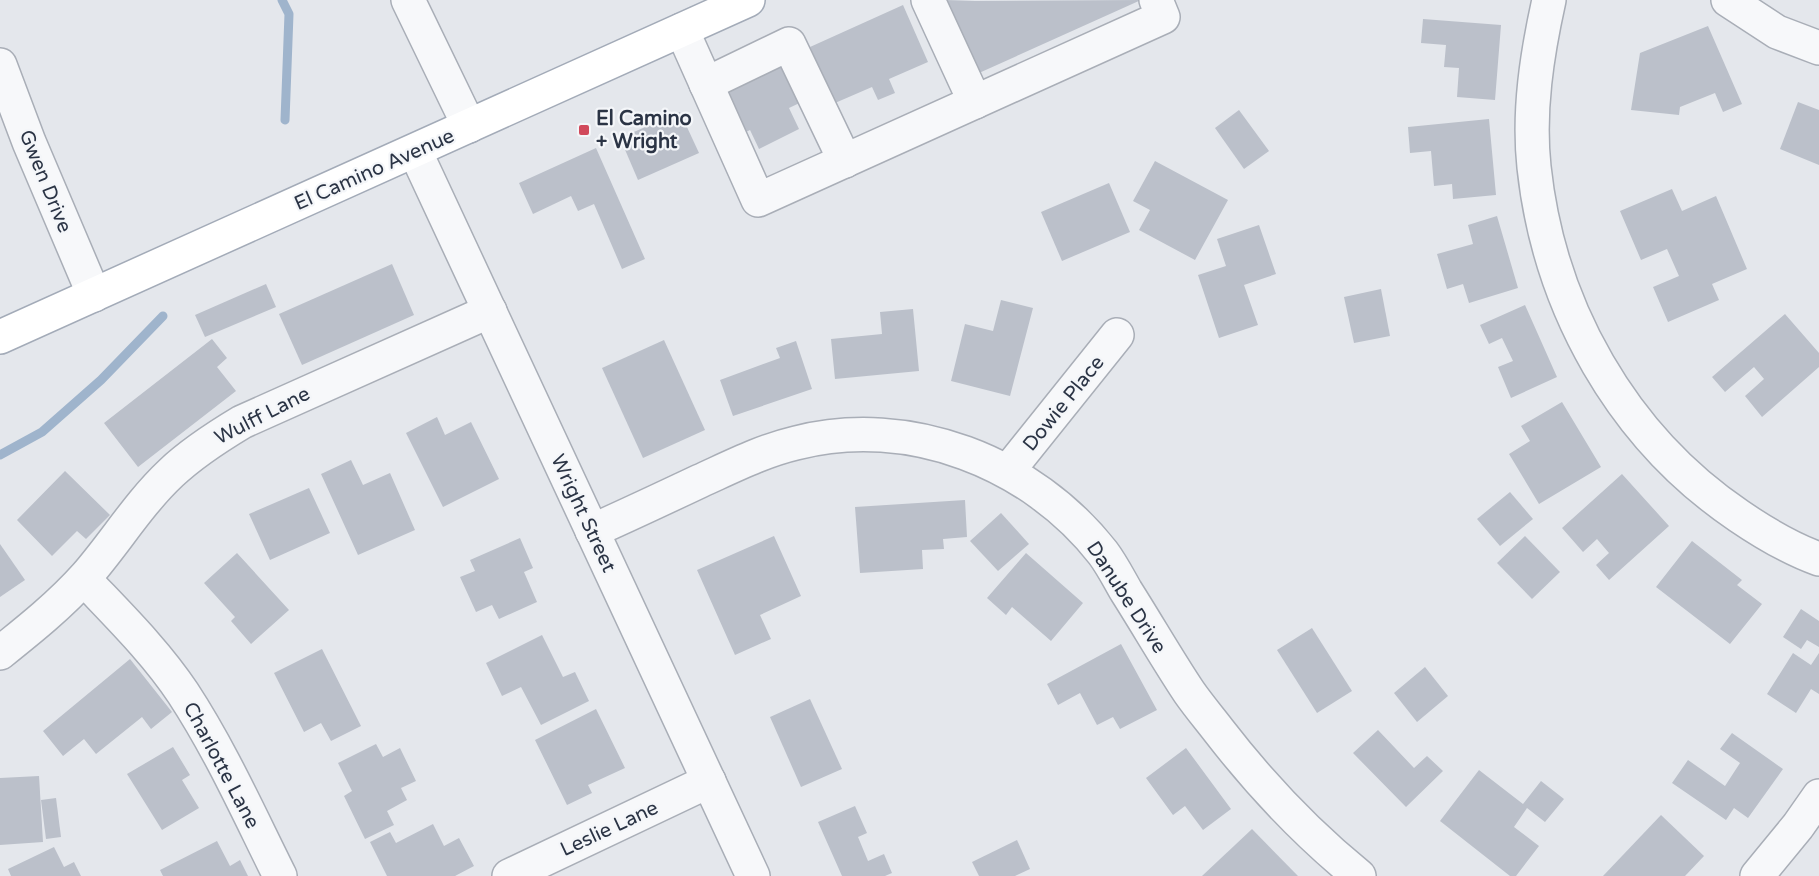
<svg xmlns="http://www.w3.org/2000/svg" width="1819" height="876" viewBox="0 0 1819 876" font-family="'Varela Round',sans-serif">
	<rect width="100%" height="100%" fill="#e4e7ec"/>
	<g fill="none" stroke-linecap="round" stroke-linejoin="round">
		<g stroke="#9fb4cc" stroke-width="9">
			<path d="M282 0 289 14 285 120"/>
			<path d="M0 455 42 432 101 380 163 316"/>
		</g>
	</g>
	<g fill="#bbc0ca">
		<path d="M946 0 975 1 1141 0 979 73Z"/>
		<path d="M903 5 928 62 889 79 895 93 878 100 872 87 835 103 810 47Z"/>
		<path d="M1423 19 1501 25 1495 100 1457 97 1459 68 1444 67 1446 45 1421 43Z"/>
		<path d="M1708 26 1742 104 1723 112 1715 93 1680 107 1679 115 1631 110 1640 53Z"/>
		<path d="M791 59 810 98 789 108 799 129 759 149 750 130 742 134 722 94Z"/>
		<path d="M1798 102 1819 110V165L1780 149Z"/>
		<path d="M1239 110 1269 151 1244 169 1215 128Z"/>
		<path d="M680 112 699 153 638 180 620 138Z"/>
		<path d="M1489 119 1496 195 1453 199 1452 184 1434 186 1431 151 1410 153 1408 127Z"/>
		<path d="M596 148 645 259 622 269 594 204 578 211 571 196 533 214 519 183Z"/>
		<path d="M1155 161 1228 200 1195 260 1139 230 1150 210 1133 201Z"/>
		<path d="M1109 183 1130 232 1062 261 1041 212Z"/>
		<path d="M1672 189 1682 211 1716 196 1747 269 1712 284 1719 300 1668 322 1653 287 1679 276 1667 249 1641 260 1620 211Z"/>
		<path d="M1497 216 1518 288 1469 303 1463 284 1447 289 1437 254 1473 244 1468 225Z"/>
		<path d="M1259 225 1276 274 1244 285 1258 325 1219 338 1198 275 1226 266 1217 239Z"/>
		<path d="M392 264 414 315 302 365 279 314Z"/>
		<path d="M266 284 276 307 205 337 195 315Z"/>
		<path d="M1381 289 1390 336 1354 343 1344 297Z"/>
		<path d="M1001 300 1033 308 1010 396 951 381 965 324 993 331Z"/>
		<path d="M1525 305 1557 377 1511 398 1498 367 1513 361 1502 338 1489 344 1480 325Z"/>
		<path d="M913 309 919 371 835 379 831 339 882 334 880 312Z"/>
		<path d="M1785 314 1819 353V367L1762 417 1745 396 1764 379 1754 367 1725 392 1712 377Z"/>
		<path d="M212 339 227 358 217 367 236 391 138 467 104 423Z"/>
		<path d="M664 340 705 430 643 458 602 368Z"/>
		<path d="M796 341 812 389 733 416 720 380 780 358 776 348Z"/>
		<path d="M1562 402 1601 467 1539 504 1509 454 1530 441 1521 426Z"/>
		<path d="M437 417 445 435 471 422 499 479 443 507 406 433Z"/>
		<path d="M351 460 363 485 390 473 415 530 358 555 321 474Z"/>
		<path d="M65 471 110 515 86 539 77 531 52 556 17 520Z"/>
		<path d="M1622 474 1669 526 1609 580 1596 565 1609 553 1597 539 1583 552 1562 528Z"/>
		<path d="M309 488 330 533 270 560 249 514Z"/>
		<path d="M1510 492 1533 519 1500 546 1477 519Z"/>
		<path d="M965 500 967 537 943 539 944 549 922 550 923 569 860 573 855 507Z"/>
		<path d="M1001 513 1029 544 998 571 970 541Z"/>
		<path d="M774 536 801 596 760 615 771 639 735 655 697 570Z"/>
		<path d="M1525 536 1560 572 1532 599 1497 563Z"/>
		<path d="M520 538 533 568 524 572 537 602 499 619 492 605 476 612 460 577 475 571 470 560Z"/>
		<path d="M1692 541 1742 580 1737 585 1762 604 1730 644 1656 587Z"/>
		<path d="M0 544 25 580 0 597Z"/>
		<path d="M237 553 289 610 251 644 231 621 235 617 204 583Z"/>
		<path d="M1026 553 1083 603 1051 641 1012 607 1006 615 987 598Z"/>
		<path d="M1801 609 1819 621V647L1807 640 1801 649 1783 637Z"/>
		<path d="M1312 628 1352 691 1317 713 1277 650Z"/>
		<path d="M542 635 563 677 575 672 589 701 541 725 521 687 502 696 486 663Z"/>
		<path d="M1121 644 1157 710 1120 729 1113 717 1097 725 1080 693 1058 705 1047 684Z"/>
		<path d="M322 649 361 726 331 741 321 723 304 732 274 673Z"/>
		<path d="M1793 653 1811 665 1819 653V694L1811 689 1796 713 1767 694Z"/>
		<path d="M130 659 172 712 151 729 142 717 96 754 84 739 63 756 43 731Z"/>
		<path d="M1425 667 1448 696 1417 722 1394 693Z"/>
		<path d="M810 699 842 769 801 787 770 717Z"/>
		<path d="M596 709 625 768 588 785 592 793 567 805 535 740Z"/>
		<path d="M1378 730 1414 768 1427 756 1443 771 1406 807 1353 753Z"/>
		<path d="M1732 733 1783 769 1748 818 1734 808 1726 820 1672 783 1688 760 1725 786 1740 763 1720 749Z"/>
		<path d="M376 744 383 757 400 748 416 781 401 788 407 800 387 811 394 825 365 839 344 796 352 791 338 763Z"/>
		<path d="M173 747 190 775 182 780 199 808 162 830 127 774Z"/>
		<path d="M1186 748 1231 809 1203 830 1185 806 1173 815 1146 778Z"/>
		<path d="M1479 770 1523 804 1541 781 1564 799 1545 822 1527 808 1514 827 1539 846 1516 876H1510L1440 821Z"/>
		<path d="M39 776 43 842 0 845V778Z"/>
		<path d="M56 798 61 837 46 839 41 800Z"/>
		<path d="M855 806 867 833 858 837 868 861 884 854 892 873 885 876H842L818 822Z"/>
		<path d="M1661 815 1704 856 1685 876H1603Z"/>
		<path d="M433 824 444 846 459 838 474 866 455 876H387L370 842 390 832 396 843Z"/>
		<path d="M1252 829 1298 876H1202Z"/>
		<path d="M1017 840 1030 869 1015 876H979L972 862Z"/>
		<path d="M217 841 230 866 240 860 248 876H163L160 870Z"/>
		<path d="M54 847 64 867 74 862 81 876H11L8 869Z"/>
	</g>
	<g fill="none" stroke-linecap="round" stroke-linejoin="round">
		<defs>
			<g id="minor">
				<path d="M408 0 469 126"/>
				<path d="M928 0 975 102"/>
				<path d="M1549 0C1537 54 1528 111 1534 167 1549 307 1622 437 1739 516 1764 533 1791 549 1819 559"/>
				<path d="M1728 0 1777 32 1819 48"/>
				<path d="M682 30 758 200 1163 17 1156 0"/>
				<path d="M0 65 29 142 94 295"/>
				<path d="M706 84 789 44 845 161"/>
				<path d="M415 151 753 876"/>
				<path d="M1008 471 1117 335"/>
				<path d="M592 531C628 515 664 498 700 481 731 467 762 451 796 443 909 414 1032 462 1103 553 1112 565 1119 579 1126 591 1147 624 1167 659 1189 692 1198 705 1209 718 1219 731 1260 784 1306 833 1359 876"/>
				<path d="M84 579C118 615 155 651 183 693 221 751 249 814 280 876"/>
				<path d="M0 653C30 629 60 605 86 576 115 543 138 504 171 473 192 453 217 437 242 422L490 311"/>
				<path d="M509 876 709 781"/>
				<path d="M1757 876 1798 826 1819 796"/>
			</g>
			<path id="major" d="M0 337 748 0"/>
		</defs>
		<use href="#minor" stroke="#a9aeb7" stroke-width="36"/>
		<use href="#major" stroke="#a3abb8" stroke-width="36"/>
		<use href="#minor" stroke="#f7f8fa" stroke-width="33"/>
		<use href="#major" stroke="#fff" stroke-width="33"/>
	</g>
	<rect fill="#d1495b" stroke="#f4f6f9" stroke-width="2" x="578" y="124" width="12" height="12" rx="3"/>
	<g text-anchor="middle" stroke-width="4.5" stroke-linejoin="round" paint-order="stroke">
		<g font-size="20" font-weight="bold" fill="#2b3445" stroke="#f4f6f9" text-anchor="start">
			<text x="596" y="125">El Camino<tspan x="596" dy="23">+ Wright</tspan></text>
		</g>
		<g font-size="20" fill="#2b3445" stroke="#f4f6f9">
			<text transform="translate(374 169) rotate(-24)" y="7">El Camino Avenue</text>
			<text transform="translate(46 181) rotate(68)" y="7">Gwen Drive</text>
			<text transform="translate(1063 403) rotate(-51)" y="7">Dowie Place</text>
			<text transform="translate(262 415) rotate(-27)" y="7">Wulff Lane</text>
			<text transform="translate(584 513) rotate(65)" y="7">Wright Street</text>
			<text transform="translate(1127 597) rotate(57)" y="7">Danube Drive</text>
			<text transform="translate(222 765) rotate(62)" y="7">Charlotte Lane</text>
			<text transform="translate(609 828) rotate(-25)" y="7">Leslie Lane</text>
		</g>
	</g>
</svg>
